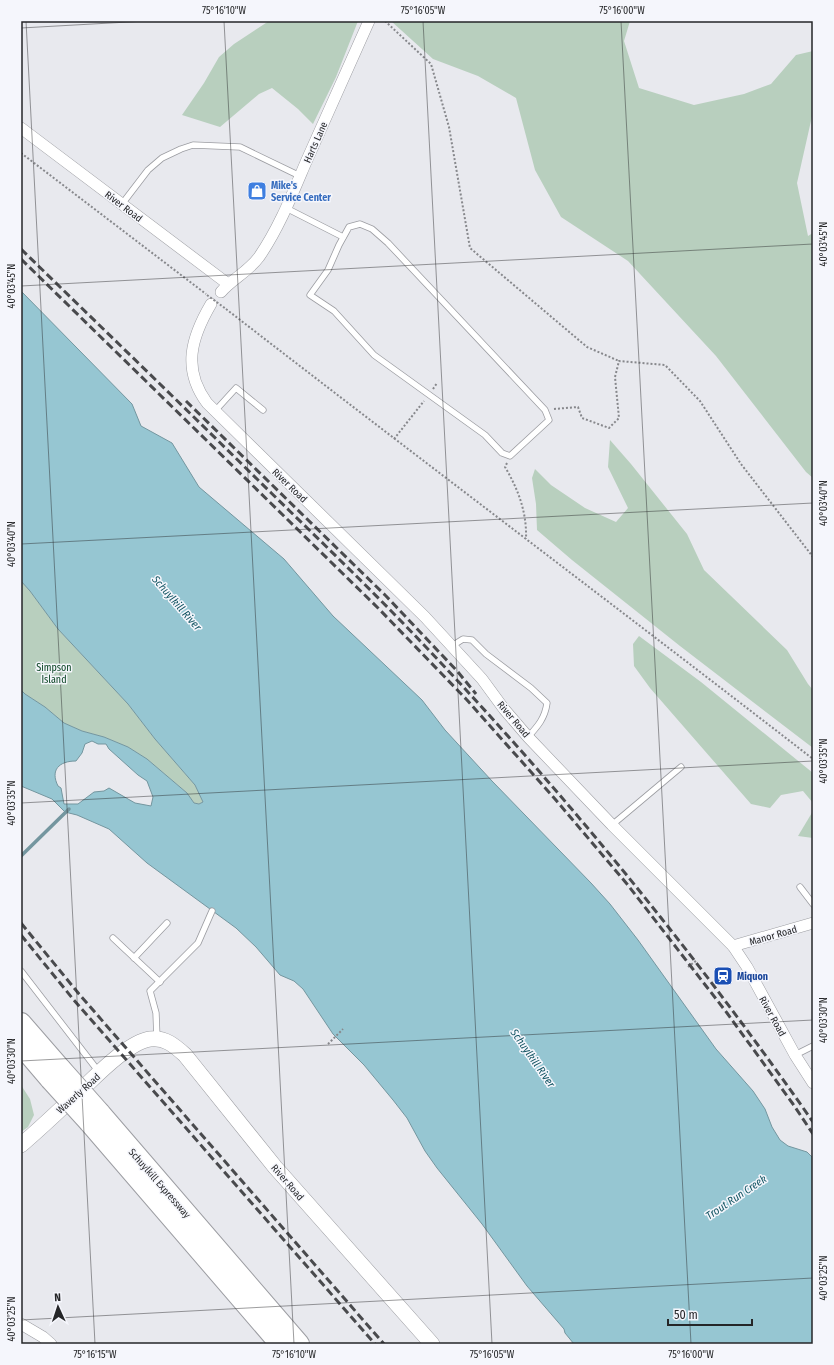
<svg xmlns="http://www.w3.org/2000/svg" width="834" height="1365" viewBox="0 0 834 1365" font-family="'Fira Sans Condensed',sans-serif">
	<rect width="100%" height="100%" fill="#e8e9ee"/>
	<g fill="#b8cfbe">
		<path d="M269 21H358L336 77 313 124 298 109 272 88 259 94 220 127 182 115 204 83 219 57 234 44Z"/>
		<path d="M391 21H630L624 41 639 88 694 105 744 94 771 84 796 55 813 51V112L797 183 808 236 813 233V478L806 472 716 356 628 261 561 217 535 170 516 98 478 76 433 59Z"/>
		<path d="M610 440 631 464 687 534 704 570 787 650 808 684 813 690V748L680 646 572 560 537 530 536 504 532 478 535 469 551 485 585 508 616 522 628 508 608 467Z"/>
		<path d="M21 581 30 591 58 629 128 704 155 739 195 785 203 802 199 804 194 803 187 793 147 759 128 747 104 737 82 731 64 723 45 707 25 694 21 690Z"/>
		<path d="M639 636 701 682 813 773V803L803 791 781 795 770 808 751 804 650 688 634 666 633 644Z"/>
		<path d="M813 811V838L798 836Z"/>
		<path d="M21 1085 30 1099 34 1115 28 1127 21 1132Z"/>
	</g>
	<path fill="#96c6d2" stroke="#74969f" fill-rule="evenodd" d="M21 291 132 404 141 426 172 443 199 487 284 559 333 616 422 700 445 730 492 781 591 883 610 904 638 940 716 1049 753 1091 765 1109 772 1127 780 1140 788 1146 807 1152 812 1157 813 1344H574L565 1333 564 1329 527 1286 482 1224 437 1168 425 1151 407 1118 393 1100 364 1065 333 1034 303 989 294 981 280 975 256 947 236 928 147 863 109 829 77 815 65 812 52 799 21 786V690L25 694 45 707 64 723 82 731 104 737 128 747 147 759 187 793 194 803 199 804 203 802 195 785 155 739 128 704 58 629 30 591 21 581ZM92 741 98 744H106L109 749 138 775 147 781 153 797 151 806 135 803 109 788 104 791 94 792 78 804H64L61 788 58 786C50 770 59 761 76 761L82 753 85 744Z"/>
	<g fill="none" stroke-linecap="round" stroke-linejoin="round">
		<path stroke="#74969f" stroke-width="3.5" d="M21 856 69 809"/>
		<defs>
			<g id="lane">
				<path d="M122 204 148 170 162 158 181 149 193 145 240 147 300 176"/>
				<path d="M286 208 343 237"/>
				<path d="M360 224 372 229 388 243 545 410 549 420 510 456 502 453 485 435 374 355 334 311 310 295 328 270 339 245 349 227Z"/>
				<path d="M215 411 236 388 263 410"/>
				<path d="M452 646 463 639 472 640 486 654 531 688 547 703C545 718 538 726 528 737"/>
				<path d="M612 825 681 767"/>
				<path d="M800 887 813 904"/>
				<path d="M113 938 160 982"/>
				<path d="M134 958 167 923"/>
				<path d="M21 971 99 1072"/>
				<path d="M157 1039 156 1013 150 991 198 943 212 911"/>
				<path d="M795 1055 813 1046"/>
			</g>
			<g id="street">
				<path d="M21 128 228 284"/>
				<path d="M221 292C232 279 248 272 259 257 279 228 292 195 306 162 327 115 348 68 369 21"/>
				<path d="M211 304C191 338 182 369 207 403L425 617 482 679 504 709 528 737 612 825 733 946 747 967 795 1055 813 1083"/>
				<path d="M733 946 813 923"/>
				<path d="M21 1324 43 1337 51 1344"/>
			</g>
			<path id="secondary" d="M21 1145C42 1127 62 1108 82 1089 98 1074 129 1042 150 1039 165 1037 175 1046 185 1055L275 1167 432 1344"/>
			<g id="highway">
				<path d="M21 1023 61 1069"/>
				<path d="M21 1045 50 1079"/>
				<path d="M100 1113 299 1344"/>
				<path d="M89 1122 280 1344"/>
			</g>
		</defs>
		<use href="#lane" stroke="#9c9da2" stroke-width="7"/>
		<use href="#street" stroke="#9c9da2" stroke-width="12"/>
		<use href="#secondary" stroke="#9c9da2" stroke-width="16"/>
		<use href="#highway" stroke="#9c9da2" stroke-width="22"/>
		<g stroke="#87888c" stroke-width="2" stroke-dasharray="2 2" stroke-linecap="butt">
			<path d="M385 21 431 64 449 127 470 248 587 347 619 361"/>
			<path d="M21 153 206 294"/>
			<path d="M226 309C421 460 618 608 813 759"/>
			<path d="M433 389 437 383"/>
			<path d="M554 409 578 407 582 418 609 428 619 418 615 377 619 361 665 365 700 401 741 464 813 557"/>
			<path d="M394 439 424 401"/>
			<path d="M507 463 505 467C518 489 527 512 526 539"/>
			<path d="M688 967 697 960"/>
			<path d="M328 1044 343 1029"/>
		</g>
		<use href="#lane" stroke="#fff" stroke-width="5.5"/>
		<use href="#street" stroke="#fff" stroke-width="11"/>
		<use href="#secondary" stroke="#fff" stroke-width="15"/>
		<use href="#highway" stroke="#fff" stroke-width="20"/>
		<g stroke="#494a4d" stroke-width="3" stroke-dasharray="8 4" stroke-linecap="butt">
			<path d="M21 249C100 326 180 403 259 481 314 535 370 588 423 644 565 793 695 953 813 1122"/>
			<path d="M21 259 378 608 467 700 555 799 627 884 727 1013 793 1104 813 1134"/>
			<path d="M186 401 386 596 458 672 476 694"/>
			<path d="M21 923 79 994 384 1344"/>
			<path d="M21 935 73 999 375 1344"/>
		</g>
		<defs>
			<g id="highway-bridge">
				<path d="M61 1069 100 1113"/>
				<path d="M50 1079 89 1122"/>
			</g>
		</defs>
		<use href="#highway-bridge" stroke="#9c9da2" stroke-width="22" stroke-linecap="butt"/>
		<path stroke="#87888c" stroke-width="2" stroke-dasharray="2 2" stroke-linecap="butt" d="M207 295 226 309"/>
		<use href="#highway-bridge" stroke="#fff" stroke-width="20"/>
	</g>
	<path fill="none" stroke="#252628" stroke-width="1" stroke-opacity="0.45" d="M26 21 95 1344M224 21 294 1344M423 21 492 1344M621 21 691 1344M21 28 146 21M21 286 813 244M21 544 813 503M21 803 813 761M21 1061 813 1020M21 1320 813 1278"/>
	<defs>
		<symbol id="shop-square" viewBox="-11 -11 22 22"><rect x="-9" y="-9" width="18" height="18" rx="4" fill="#3f7fe0" stroke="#f5f6fc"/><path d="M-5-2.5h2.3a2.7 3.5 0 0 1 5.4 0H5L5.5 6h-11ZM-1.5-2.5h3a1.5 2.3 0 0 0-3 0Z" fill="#fff"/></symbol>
		<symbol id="station-square" viewBox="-11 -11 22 22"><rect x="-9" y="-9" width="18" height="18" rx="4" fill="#1a4fb4" stroke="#f5f6fc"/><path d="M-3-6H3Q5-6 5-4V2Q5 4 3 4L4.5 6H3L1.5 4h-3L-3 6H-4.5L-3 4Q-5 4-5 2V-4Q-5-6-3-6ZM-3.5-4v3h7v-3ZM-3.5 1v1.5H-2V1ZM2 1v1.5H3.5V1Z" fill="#fff"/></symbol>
	</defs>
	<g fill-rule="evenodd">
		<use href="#shop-square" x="246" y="180" width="22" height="22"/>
		<use href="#station-square" x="712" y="965" width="22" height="22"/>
	</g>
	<g text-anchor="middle" stroke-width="3" stroke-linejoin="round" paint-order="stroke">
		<g font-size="10" fill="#252628" stroke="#f5f6fc">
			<text transform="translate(315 142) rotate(-66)" y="4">Harts Lane</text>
			<text transform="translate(124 206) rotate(37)" y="4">River Road</text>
			<text transform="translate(290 485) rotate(44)" y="4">River Road</text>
			<text transform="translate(514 719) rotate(50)" y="4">River Road</text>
			<text transform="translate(773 935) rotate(-16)" y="4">Manor Road</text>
			<text transform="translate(773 1016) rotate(61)" y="4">River Road</text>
			<text transform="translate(78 1093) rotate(-42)" y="4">Waverly Road</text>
			<text transform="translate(288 1182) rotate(49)" y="4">River Road</text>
			<text transform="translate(160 1183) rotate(49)" y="4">Schuylkill Expressway</text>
		</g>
		<g font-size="10" font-weight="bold" fill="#366cbe" stroke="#f5f6fc" text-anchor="start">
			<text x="271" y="189">Mike's<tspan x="271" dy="12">Service Center</tspan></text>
		</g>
		<g font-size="10" fill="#064220" stroke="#f5f6fc">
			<text x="54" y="671">Simpson<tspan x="54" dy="12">Island</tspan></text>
		</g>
		<g font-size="10" font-weight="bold" fill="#164399" stroke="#f5f6fc" text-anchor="start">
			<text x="737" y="980">Miquon</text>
		</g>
		<g font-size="11" font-style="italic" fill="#125462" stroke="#f5f6fc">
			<text transform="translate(177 603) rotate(49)" y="4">Schuylkill River</text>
			<text transform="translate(533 1058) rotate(55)" y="4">Schuylkill River</text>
			<text transform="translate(736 1197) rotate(-34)" y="4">Trout Run Creek</text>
		</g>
	</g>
	<rect width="834" height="1365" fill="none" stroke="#f5f6fc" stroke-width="44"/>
	<g transform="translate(58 1307) rotate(357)" stroke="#f5f6fc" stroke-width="3" paint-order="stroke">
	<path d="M0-3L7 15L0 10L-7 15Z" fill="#252628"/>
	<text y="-6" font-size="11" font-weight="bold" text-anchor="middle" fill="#252628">N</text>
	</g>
	<path d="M668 1319v6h84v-6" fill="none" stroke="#252628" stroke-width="2"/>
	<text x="674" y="1319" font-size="12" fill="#252628" stroke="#f5f6fc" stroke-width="3" paint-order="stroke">50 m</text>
	<rect x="22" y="22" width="790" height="1321" fill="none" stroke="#252628" stroke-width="1.5"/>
	<g font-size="10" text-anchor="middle" fill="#252628">
		<text x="224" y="14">75°16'10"W</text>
		<text x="423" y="14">75°16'05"W</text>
		<text x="622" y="14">75°16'00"W</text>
		<text transform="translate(823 244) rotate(-90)" y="4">40°03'45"N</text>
		<text transform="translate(11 286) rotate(-90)" y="4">40°03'45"N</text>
		<text transform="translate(823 503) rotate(-90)" y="4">40°03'40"N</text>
		<text transform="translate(11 544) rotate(-90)" y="4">40°03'40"N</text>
		<text transform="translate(823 761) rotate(-90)" y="4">40°03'35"N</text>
		<text transform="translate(11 803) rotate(-90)" y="4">40°03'35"N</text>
		<text transform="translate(823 1020) rotate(-90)" y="4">40°03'30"N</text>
		<text transform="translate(11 1061) rotate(-90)" y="4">40°03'30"N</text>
		<text transform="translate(823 1278) rotate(-90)" y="4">40°03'25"N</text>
		<text transform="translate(11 1319) rotate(-90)" y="4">40°03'25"N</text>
		<text x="95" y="1358">75°16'15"W</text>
		<text x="294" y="1358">75°16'10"W</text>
		<text x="492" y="1358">75°16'05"W</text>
		<text x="691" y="1358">75°16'00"W</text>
	</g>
</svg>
